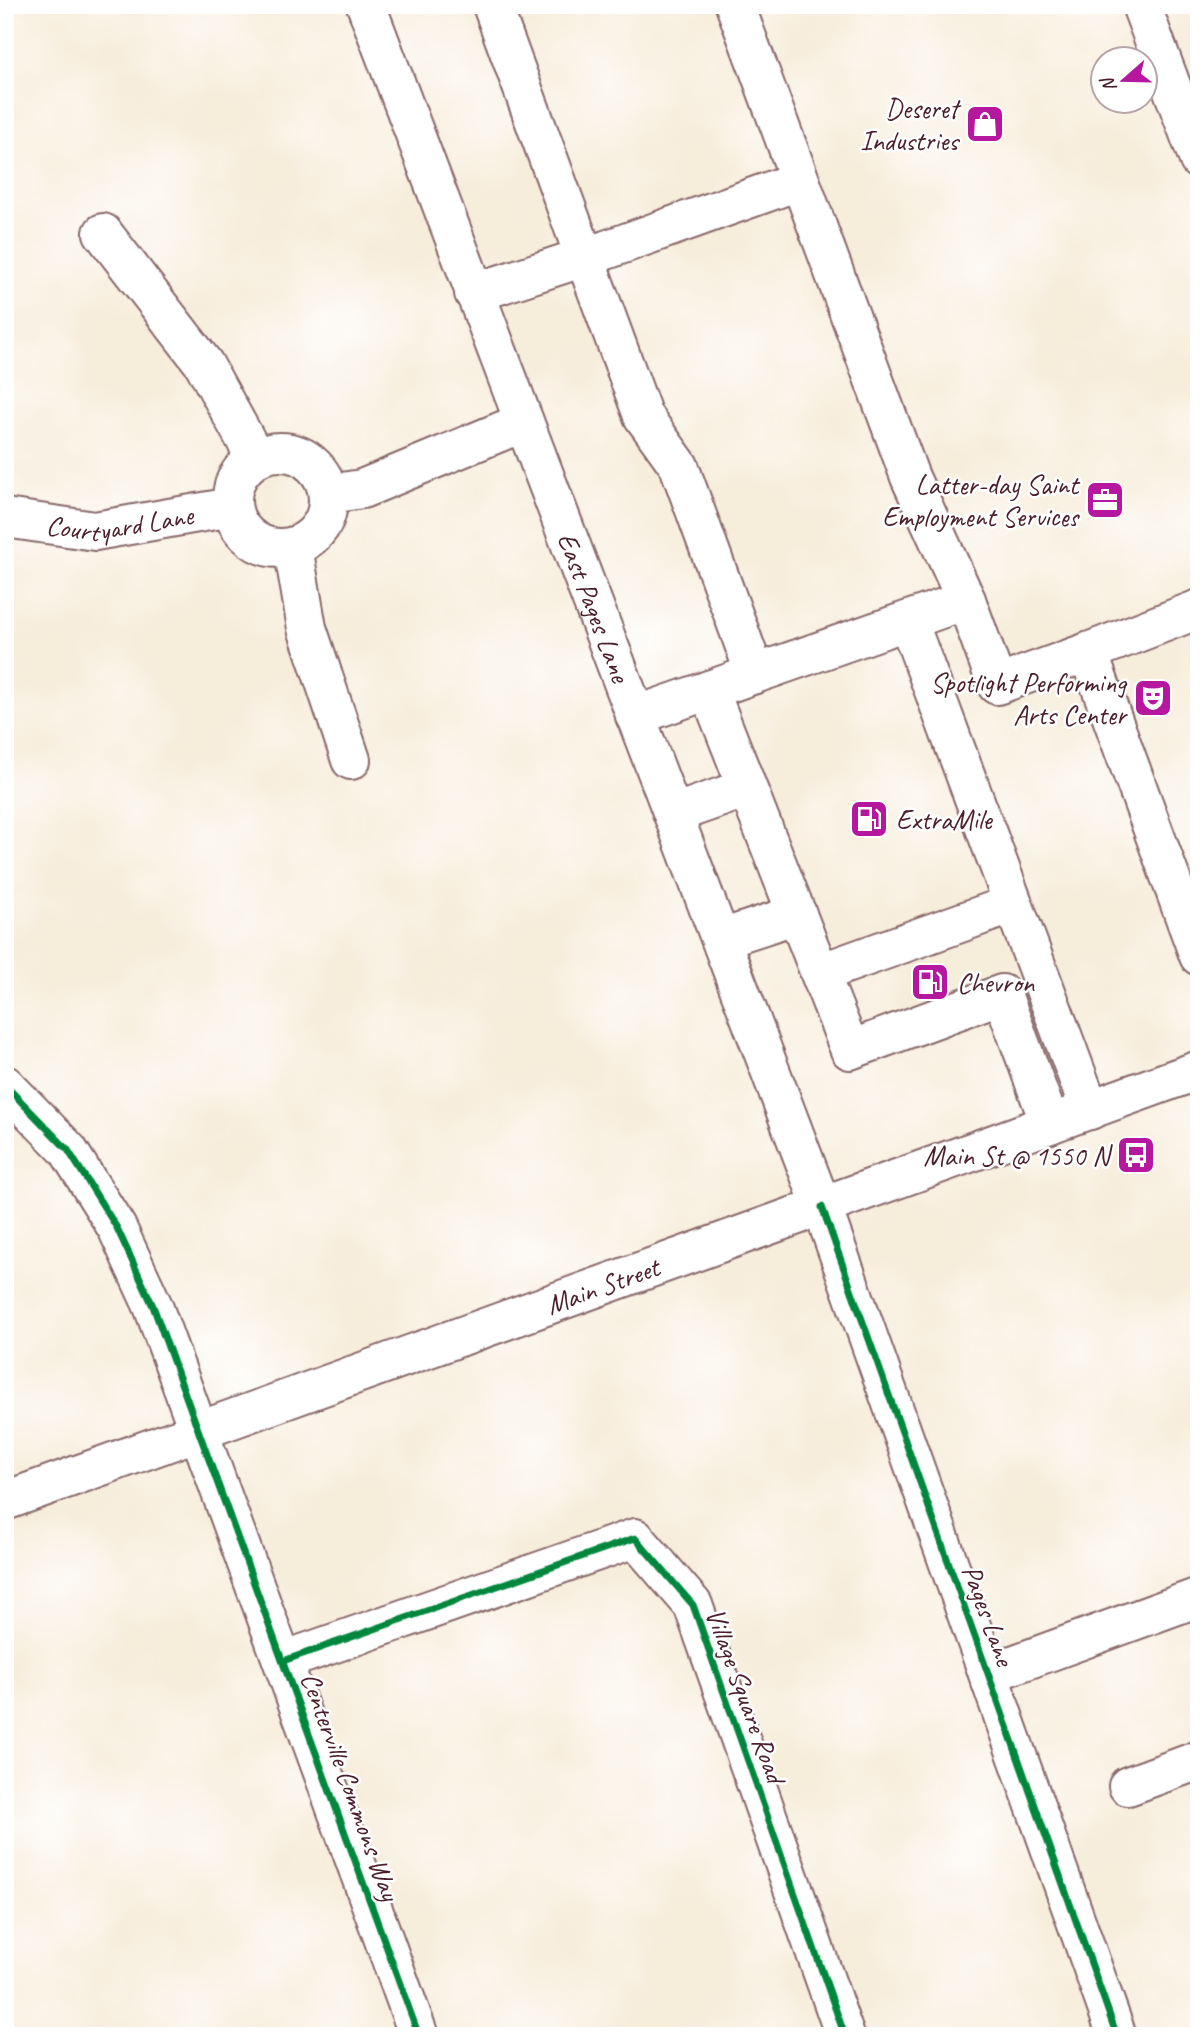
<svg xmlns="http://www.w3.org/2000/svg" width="1204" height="2041" viewBox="0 0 1204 2041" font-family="Caveat,sans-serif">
	<rect width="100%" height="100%" fill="#fff"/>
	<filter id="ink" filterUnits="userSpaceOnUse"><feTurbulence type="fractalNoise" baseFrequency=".0143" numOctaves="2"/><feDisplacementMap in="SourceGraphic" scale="14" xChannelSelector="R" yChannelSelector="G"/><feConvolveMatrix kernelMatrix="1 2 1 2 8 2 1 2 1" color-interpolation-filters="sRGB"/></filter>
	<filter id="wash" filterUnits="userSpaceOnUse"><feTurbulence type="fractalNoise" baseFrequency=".00686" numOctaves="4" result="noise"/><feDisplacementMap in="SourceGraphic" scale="28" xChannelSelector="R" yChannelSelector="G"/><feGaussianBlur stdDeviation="1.57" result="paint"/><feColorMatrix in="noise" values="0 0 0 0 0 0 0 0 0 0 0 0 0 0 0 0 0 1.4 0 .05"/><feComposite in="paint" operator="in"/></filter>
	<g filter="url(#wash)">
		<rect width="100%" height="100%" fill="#f7eddb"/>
	</g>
	<g filter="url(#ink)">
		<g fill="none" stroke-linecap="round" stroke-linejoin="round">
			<defs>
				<g id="minor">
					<path d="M492 5 643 416 679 466 755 674"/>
					<path d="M735 5 910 477 966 600 997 685 1088 652 1199 956"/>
					<path d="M1141 5 1199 160"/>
					<path d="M103 233 204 364 255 457"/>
					<path d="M474 293 606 250 798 181"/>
					<circle cx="280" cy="500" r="48"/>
					<path d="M329 494 362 489 524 422"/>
					<path id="s1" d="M5 518 95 531 232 507"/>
					<path d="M293 547 307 628 351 760"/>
					<path d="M908 621 1090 1110"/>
					<path d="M1088 652 1199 609"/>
					<path d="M709 690 850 1050 1002 994 1050 1124"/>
					<path d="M635 716 966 600"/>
					<path d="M673 814 747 788"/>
					<path d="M721 939 797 914"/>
					<path d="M820 973 1013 904"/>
					<path d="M5 1085 68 1150 117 1228 153 1306 419 2036"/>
					<path d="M822 1207 1117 2036"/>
					<path d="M283 1661 635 1538 693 1605 845 2036"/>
					<path d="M988 1674 1199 1597"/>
					<path d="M1128 1786 1199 1760"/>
				</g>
				<g id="major">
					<path id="s2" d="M366 5 822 1207"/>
					<path id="s3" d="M5 1501 1199 1070"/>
				</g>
			</defs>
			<use href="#minor" stroke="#876769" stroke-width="42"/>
			<use href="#major" stroke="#876769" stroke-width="42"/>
			<use href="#minor" stroke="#fff" stroke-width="38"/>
			<use href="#major" stroke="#fff" stroke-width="38"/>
			<defs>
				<g id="cycleway">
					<path d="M5 1085 68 1150 117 1228 153 1306 419 2036"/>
					<path d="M822 1207 1117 2036"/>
					<path d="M283 1661 635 1538 693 1605 845 2036"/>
				</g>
			</defs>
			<use href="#cycleway" stroke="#fff" stroke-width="11"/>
			<use href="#cycleway" stroke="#00873e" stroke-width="7"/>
		</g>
	</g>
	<defs>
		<symbol id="shop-square" viewBox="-11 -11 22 22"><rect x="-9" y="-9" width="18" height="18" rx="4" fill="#b5179e" stroke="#fff"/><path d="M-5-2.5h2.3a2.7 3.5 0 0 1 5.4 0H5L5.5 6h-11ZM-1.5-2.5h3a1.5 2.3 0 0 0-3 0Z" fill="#fff"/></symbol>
		<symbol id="office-square" viewBox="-11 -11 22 22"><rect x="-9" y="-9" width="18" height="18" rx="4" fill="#b5179e" stroke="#fff"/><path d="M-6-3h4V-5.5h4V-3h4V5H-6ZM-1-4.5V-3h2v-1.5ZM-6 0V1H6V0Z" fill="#fff"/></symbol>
		<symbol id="theatre-square" viewBox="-11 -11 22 22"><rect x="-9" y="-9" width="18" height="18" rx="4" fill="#b5179e" stroke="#fff"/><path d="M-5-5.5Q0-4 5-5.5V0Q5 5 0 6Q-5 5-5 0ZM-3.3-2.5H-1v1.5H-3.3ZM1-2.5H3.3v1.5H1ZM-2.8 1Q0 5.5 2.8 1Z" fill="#fff"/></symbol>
		<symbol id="fuel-square" viewBox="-11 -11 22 22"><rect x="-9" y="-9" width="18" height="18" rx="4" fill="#b5179e" stroke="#fff"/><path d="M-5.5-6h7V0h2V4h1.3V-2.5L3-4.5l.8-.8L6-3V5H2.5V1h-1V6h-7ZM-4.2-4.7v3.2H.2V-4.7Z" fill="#fff"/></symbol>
		<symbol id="bus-square" viewBox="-11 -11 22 22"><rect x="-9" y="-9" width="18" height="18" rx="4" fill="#b5179e" stroke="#fff"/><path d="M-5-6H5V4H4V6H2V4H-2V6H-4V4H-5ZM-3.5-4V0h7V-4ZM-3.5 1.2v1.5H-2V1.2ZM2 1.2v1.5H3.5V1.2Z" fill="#fff"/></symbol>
	</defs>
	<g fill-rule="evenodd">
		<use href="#shop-square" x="963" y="102" width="44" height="44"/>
		<use href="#office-square" x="1083" y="478" width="44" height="44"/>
		<use href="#theatre-square" x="1131" y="676" width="44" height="44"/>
		<use href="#fuel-square" x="847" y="797" width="44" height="44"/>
		<use href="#fuel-square" x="908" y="960" width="44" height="44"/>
		<use href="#bus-square" x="1114" y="1133" width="44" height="44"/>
	</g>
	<g text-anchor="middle" stroke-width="5" stroke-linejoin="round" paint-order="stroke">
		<g font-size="28" fill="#4a1f2b" stroke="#fff" text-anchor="end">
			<text x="958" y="118">Deseret<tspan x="958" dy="32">Industries</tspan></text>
			<text x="1078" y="494">Latter-day Saint<tspan x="1078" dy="32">Employment Services</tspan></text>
			<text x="1126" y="692">Spotlight Performing<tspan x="1126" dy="32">Arts Center</tspan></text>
			<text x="896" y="829" text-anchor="start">ExtraMile</text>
			<text x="957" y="992" text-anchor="start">Chevron</text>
			<text x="1109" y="1165">Main St @ 1550 N</text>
		</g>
		<g font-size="28" fill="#4a1f2b" stroke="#fff">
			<text dy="10" stroke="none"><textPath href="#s1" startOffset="116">Courtyard Lane</textPath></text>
			<text dy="10" stroke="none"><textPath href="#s2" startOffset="644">East Pages Lane</textPath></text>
			<text dy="10" stroke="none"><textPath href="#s3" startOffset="635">Main Street</textPath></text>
			<text transform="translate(989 1615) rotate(70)" y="10">Pages Lane</text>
			<text transform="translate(746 1695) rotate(70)" y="10">Village Square Road</text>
			<text transform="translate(351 1786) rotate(70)" y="10">Centerville Commons Way</text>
		</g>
	</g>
	<rect width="1204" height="2041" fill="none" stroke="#fff" stroke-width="28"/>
	<g transform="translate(1124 80) rotate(250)"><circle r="33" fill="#ffffff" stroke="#b7a5aa" stroke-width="2"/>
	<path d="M0-5L12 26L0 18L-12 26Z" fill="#b5179e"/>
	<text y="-10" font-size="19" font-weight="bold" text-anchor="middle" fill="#4a1f2b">N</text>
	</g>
</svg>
